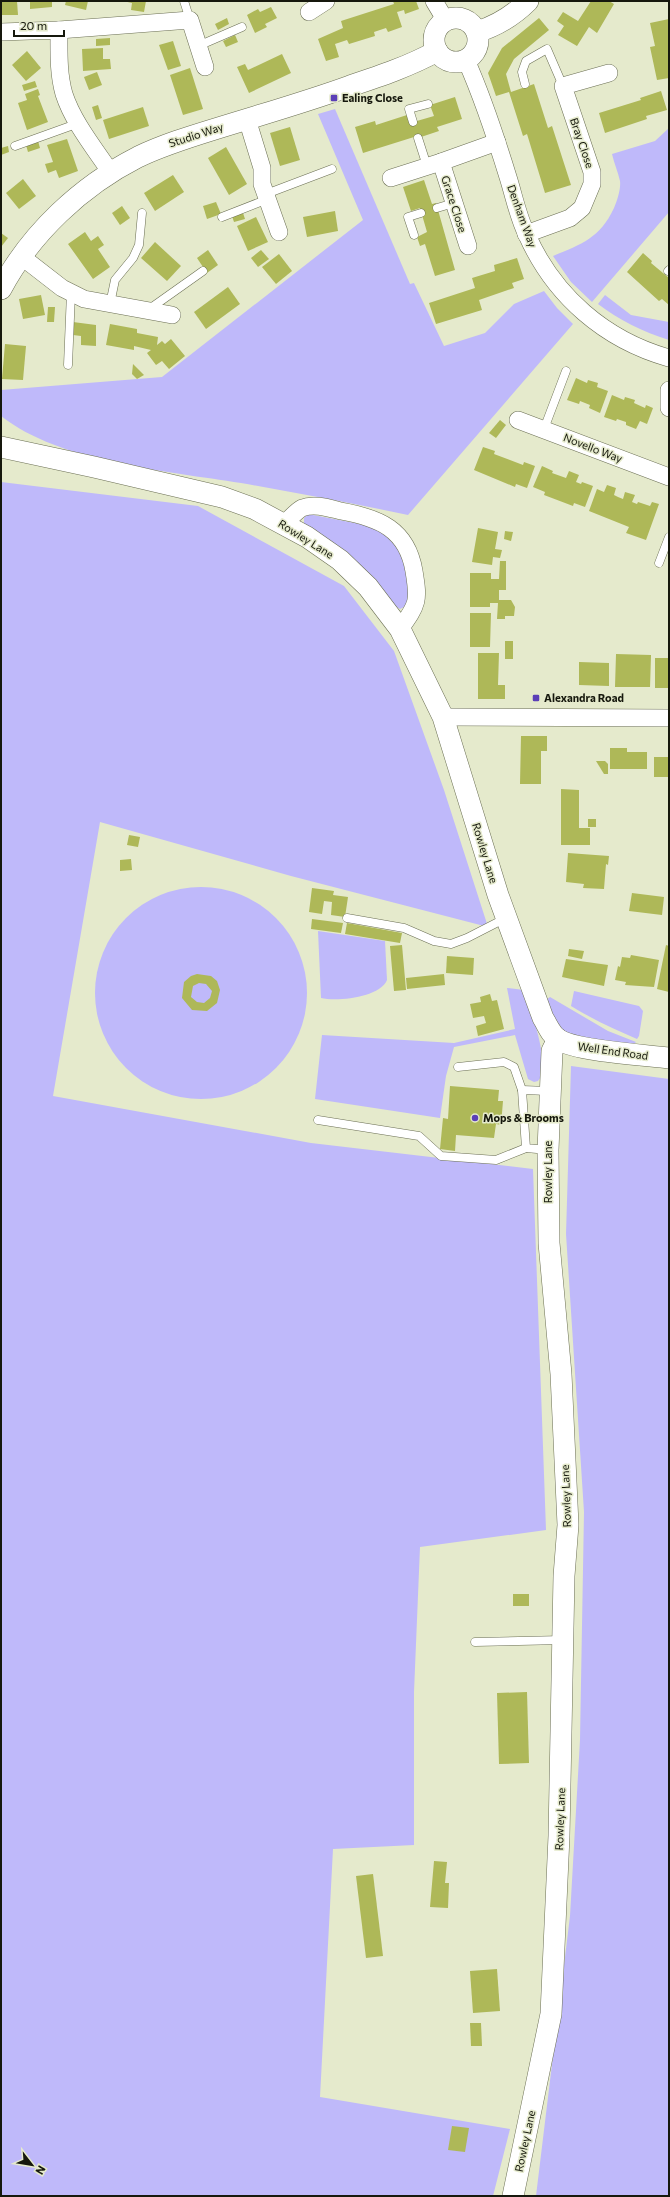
<svg xmlns="http://www.w3.org/2000/svg" width="670" height="2197" viewBox="0 0 670 2197" font-family="Commissioner,sans-serif">
	<rect width="100%" height="100%" fill="#e5eacc"/>
	<g fill="#bfb9fa">
		<path d="M335 109 410 284 414 283 444 346 485 333 514 304 544 291 557 308 573 324 408 515C352 503 297 493 241 483 167 471 61 463 1 416V390L162 377 363 220 318 114Z"/>
		<path d="M669 128V212L592 302 571 282 553 256C582 244 600 238 614 208 617 201 621 189 620 181 618 172 614 163 612 154L655 141Z"/>
		<path d="M605 295 631 315 669 322V340C643 332 619 320 598 304Z"/>
		<path d="M1 482 198 506 344 586 394 651 444 790 488 927 291 876 100 822 53 1096 311 1143 533 1169 546 1530 420 1547 414 1692V1845L333 1849 320 2097 510 2129 493 2196H1Z"/>
		<path d="M308 514 365 525 384 532 400 551 409 583 408 605 400 609 395 606 304 525V518Z"/>
		<circle cx="201" cy="993" r="106"/>
		<path d="M318 931 385 941 387 980C380 997 338 1002 321 998Z"/>
		<path d="M507 988 524 990C530 1008 552 1066 538 1081L534 1082 528 1079 515 1035 454 1047 446 1076 440 1118 315 1099 322 1035 454 1043 515 1029Z"/>
		<path d="M574 991 639 1006 643 1011 639 1036 637 1039C614 1029 592 1019 571 1006Z"/>
		<path d="M550 997 608 1031 636 1042 633 1045C614 1043 576 1042 562 1029 553 1022 550 1010 546 1000Z"/>
		<path d="M571 1066 669 1079V2196H536L570 1916 580 1740 584 1512 566 1234Z"/>
	</g>
	<g fill="#aeb858" fill-rule="evenodd">
		<path d="M1 1H17L18 15H1Z"/>
		<path d="M30 1H52V7L30 9Z"/>
		<path d="M66 1H88L86 10 65 5Z"/>
		<path d="M123 1H146L144 12 131 10 132 3Z"/>
		<path d="M393 1H416L419 9 405 14 404 10 397 12 402 27 388 32 386 28 374 32 375 36 349 44 347 40 335 44 339 57 326 61 318 39 343 28 341 21 394 4Z"/>
		<path d="M591 1H609L614 4 597 33 589 27 577 46 558 35 564 26 557 21 563 12 578 21Z"/>
		<path d="M271 7 277 18 265 24 267 27 255 33 247 15 258 9 260 12Z"/>
		<path d="M227 18 229 24 218 30 215 24Z"/>
		<path d="M539 18 549 30 514 59 506 74 511 92 534 84 548 128 552 126 571 185 545 193 527 134 523 136 509 92 496 96 488 73 502 48Z"/>
		<path d="M669 19V78L657 80 650 47 655 46 650 23Z"/>
		<path d="M235 35 238 42 226 47 223 41Z"/>
		<path d="M110 38V45L96 46V39Z"/>
		<path d="M173 41 181 66 168 70 159 45Z"/>
		<path d="M103 48V59H110L111 69 83 71 82 49Z"/>
		<path d="M27 51 41 68 26 81 12 65Z"/>
		<path d="M282 54 291 73 249 93 237 67 245 64 248 70Z"/>
		<path d="M190 68 203 109 183 115 170 75Z"/>
		<path d="M97 72 102 85 89 90 84 77Z"/>
		<path d="M35 81 37 87 24 91 22 85Z"/>
		<path d="M38 89 40 95 38 96 48 122 27 130 18 103 27 100 25 94Z"/>
		<path d="M661 91 667 110 646 116 647 119 605 133 599 113 641 100 640 98Z"/>
		<path d="M455 97 462 119 437 127 439 131 415 139 414 137 363 153 355 127 375 121 376 125 407 115 410 123 434 116 430 105Z"/>
		<path d="M98 105 102 118 96 120 92 107Z"/>
		<path d="M143 107 149 126 109 139 103 120Z"/>
		<path d="M290 127 300 160 280 166 270 133Z"/>
		<path d="M67 139 78 171 59 178 56 170 48 173 45 164 53 162 47 145Z"/>
		<path d="M38 141 40 148 28 152 26 145Z"/>
		<path d="M8 146 9 152 1 155V148Z"/>
		<path d="M226 147 247 184 229 195 208 158Z"/>
		<path d="M173 175 184 192 155 211 144 193Z"/>
		<path d="M23 179 36 196 19 209 6 193Z"/>
		<path d="M424 180 432 204 436 203 455 270 435 276 425 244 420 246 417 237 427 232 420 208 411 211 403 187Z"/>
		<path d="M216 202 221 214 207 219 203 206Z"/>
		<path d="M122 206 130 218 120 225 112 213Z"/>
		<path d="M335 211 338 231 307 237 303 217Z"/>
		<path d="M243 213 245 219 234 222 232 216Z"/>
		<path d="M256 217 268 242 248 251 237 226Z"/>
		<path d="M85 232 91 241 98 236 104 245 98 249 110 267 93 279 68 244Z"/>
		<path d="M1 233 8 238 1 247Z"/>
		<path d="M155 242 181 266 167 281 141 258Z"/>
		<path d="M208 250 218 265 207 273 197 258Z"/>
		<path d="M261 250 269 259 258 267 251 258Z"/>
		<path d="M643 253 652 261 651 263 669 278V305L662 299 659 301 627 272Z"/>
		<path d="M279 254 292 271 276 284 262 267Z"/>
		<path d="M517 258 524 279 512 283 514 288 479 300 482 310 436 324 429 303 475 288 472 278 495 271 494 265Z"/>
		<path d="M228 287 240 304 206 329 194 312Z"/>
		<path d="M41 295 45 315 23 319 19 299Z"/>
		<path d="M48 307H55L54 322H47Z"/>
		<path d="M73 322 96 325V346L81 345V336L73 335Z"/>
		<path d="M110 324 137 329V333L158 337 157 345 162 341 165 344 171 339 185 356 169 369 162 361 156 365 147 353 151 350 134 346V350L106 345Z"/>
		<path d="M5 344 26 346 23 380 2 379Z"/>
		<path d="M133 364 144 375 137 379 132 374Z"/>
		<path d="M576 378 587 383 588 380 598 383 597 387 608 391 600 413 589 408 590 405 580 401 579 404 567 400Z"/>
		<path d="M612 395 624 400 625 397 635 400 634 403 645 408 646 405 653 408 647 424 640 421 636 429 626 425V422L617 419 616 421 604 417Z"/>
		<path d="M500 420 506 425 496 438 489 433Z"/>
		<path d="M483 447 495 451 494 454 523 465 524 462 535 466 527 488 516 484 515 487 474 470Z"/>
		<path d="M542 466 553 471 552 473 566 478 569 471 579 475 576 482 581 484 582 482 593 486 585 507 574 503 573 506 544 495 545 492 533 487Z"/>
		<path d="M607 485 616 488 614 495 618 497 623 499 625 492 635 495 632 502 637 504 638 502 650 506 652 502 659 504 646 540 626 533 629 527 589 511 597 489 604 492Z"/>
		<path d="M478 528 498 532 495 549 502 550 500 558 493 557 492 565 472 562Z"/>
		<path d="M505 531 513 532 511 541 504 539Z"/>
		<path d="M500 561H506V590H499V600H511L515 607 514 616H505V619H497L498 603H490V607H470V573H491V579H499Z"/>
		<path d="M470 613H491L490 647H470Z"/>
		<rect x="505" y="641" width="8" height="18"/>
		<path d="M478 653H499L498 685H505V699H478Z"/>
		<path d="M616 654 651 655 650 687H615Z"/>
		<rect x="655" y="658" width="14" height="30"/>
		<path d="M579 662 609 663V686L579 685Z"/>
		<path d="M521 736H547V751H541V784H520Z"/>
		<path d="M610 748H627V752H647V769H610Z"/>
		<rect x="654" y="757" width="15" height="20"/>
		<path d="M596 761H605L608 764V774H604Z"/>
		<path d="M561 789 579 790V828H590V845H561Z"/>
		<rect x="588" y="819" width="8" height="8"/>
		<path d="M129 835 140 837 138 847 127 845Z"/>
		<path d="M568 853 609 856 608 865 606 864 604 889 583 888 584 884 566 882Z"/>
		<path d="M131 859 132 870 120 871V860Z"/>
		<path d="M312 888 334 891 333 895 348 897 345 917 331 915 332 902 324 901 322 914 309 912Z"/>
		<path d="M632 893 664 897 662 915 629 911Z"/>
		<path d="M312 919 343 923 341 933 311 929Z"/>
		<path d="M347 923 402 933 400 943 345 934Z"/>
		<path d="M402 945 406 990 394 991 390 946Z"/>
		<path d="M666 945 669 946V992L657 989Z"/>
		<path d="M569 949 584 951 582 959 568 956Z"/>
		<path d="M631 955 659 960 654 987 625 985 626 982 615 980 618 966 620 967 622 957 630 958Z"/>
		<path d="M447 956 474 958 473 975 446 973Z"/>
		<path d="M566 959 608 965 604 986 562 977Z"/>
		<path d="M197 974 211 976 217 981 220 990 217 1003 207 1011 192 1010 182 998 184 982 191 976ZM199 983 206 984 212 991 210 998 204 1003 197 1002 191 997 193 986Z"/>
		<path d="M444 974 445 985 407 989 406 978Z"/>
		<path d="M490 994 492 1001 497 1000 504 1029 478 1036 476 1026 486 1023 484 1016 473 1018 470 1004 481 1002 480 997Z"/>
		<path d="M450 1086 499 1090 498 1101H503L501 1125 496 1124 494 1138 456 1135 455 1151 440 1149 443 1118 448 1119Z"/>
		<rect x="513" y="1594" width="16" height="12"/>
		<path d="M527 1692 529 1763 499 1764 497 1693Z"/>
		<path d="M434 1861 447 1862 445 1883H449L448 1908 430 1907Z"/>
		<path d="M373 1874 383 1956 366 1958 356 1876Z"/>
		<path d="M497 1969 500 2011 473 2013 470 1971Z"/>
		<path d="M470 2023H481L482 2046H471Z"/>
		<path d="M452 2126 469 2128 465 2152 448 2150Z"/>
	</g>
	<g fill="none" stroke-linecap="round" stroke-linejoin="round">
		<defs>
			<g id="service">
				<path d="M184 1 190 20"/>
				<path d="M198 46 242 27"/>
				<path d="M525 84 522 72 526 61 547 49 563 86"/>
				<path d="M413 122 409 109 428 104"/>
				<path d="M418 138 427 166"/>
				<path d="M15 146 79 123"/>
				<path d="M266 194 332 169"/>
				<path d="M437 208 454 203"/>
				<path d="M222 217 268 199"/>
				<path d="M414 235 408 217 421 213"/>
				<path d="M668 271 669 270"/>
				<path d="M110 304 115 280 133 258 139 245 142 213"/>
				<path d="M148 310 203 271"/>
				<path d="M68 365 71 293"/>
				<path d="M544 429 566 371"/>
				<path d="M659 563 669 537"/>
				<path d="M347 918 404 928 434 941 451 944 467 938 506 918"/>
				<path d="M458 1067 504 1062 514 1067 522 1090"/>
				<path d="M318 1120 419 1136 441 1156 496 1160 526 1148"/>
				<path d="M548 1150 526 1148 522 1090 549 1091"/>
				<path d="M475 1642 563 1640"/>
			</g>
			<g id="minor">
				<path d="M434 1 446 21"/>
				<path d="M309 12 326 1"/>
				<path d="M59 30 190 20 205 67"/>
				<path d="M1 32 59 30C59 51 58 73 64 94 73 122 95 149 111 173"/>
				<path d="M466 60C483 98 496 138 508 177 514 196 518 217 527 235 554 296 605 340 669 358"/>
				<path d="M247 119 262 168V184L279 232"/>
				<path d="M391 178 441 162"/>
				<path d="M526 234 570 218 582 208 592 184V172L563 86 609 73"/>
				<path d="M468 246 441 162 497 142"/>
				<path d="M22 257 62 288 84 299 172 315"/>
				<path d="M669 390V408"/>
				<path d="M518 420 669 477"/>
				<path d="M284 524C289 520 296 511 302 508 314 503 329 508 341 511 379 518 407 529 414 571 419 601 418 604 400 629"/>
				<path d="M443 717 669 718"/>
			</g>
			<g id="tertiary">
				<circle cx="456" cy="40" r="22"/>
				<path d="M477 32C496 26 514 15 528 1"/>
				<path d="M1 289C31 233 81 186 138 157 163 145 189 137 215 129 260 115 306 102 350 86 380 76 410 66 437 51"/>
				<path d="M1 447 94 467 222 497 255 509 307 537 340 560 368 587 400 629 443 717 498 895 543 1018C548 1026 551 1035 559 1040 577 1051 645 1055 669 1058"/>
				<path d="M513 2196 551 2014 559 1836 564 1576 568 1525 561 1374 549 1243 548 1150 552 1051 558 1039"/>
			</g>
		</defs>
		<use href="#service" stroke="#6b6f54" stroke-width="9"/>
		<use href="#minor" stroke="#6b6f54" stroke-width="18"/>
		<use href="#tertiary" stroke="#6b6f54" stroke-width="22"/>
		<use href="#service" stroke="#fff" stroke-width="8"/>
		<use href="#minor" stroke="#fff" stroke-width="17"/>
		<use href="#tertiary" stroke="#fff" stroke-width="21"/>
	</g>
	<g fill="#5b3fb7" stroke="#e5eacc" stroke-width="1.5">
		<rect x="330" y="94" width="8" height="8" rx="2"/>
		<rect x="532" y="694" width="8" height="8" rx="2"/>
		<circle cx="475" cy="1118" r="4"/>
	</g>
	<g text-anchor="middle" stroke-width="3" stroke-linejoin="round" paint-order="stroke">
		<g font-size="11" font-weight="bold" fill="#16180d" stroke="#e5eacc" text-anchor="start">
			<text x="342" y="102">Ealing Close</text>
			<text x="544" y="702">Alexandra Road</text>
			<text x="483" y="1122">Mops &amp; Brooms</text>
		</g>
		<g font-size="11" fill="#16180d" stroke="#e5eacc">
			<text transform="translate(196 135) rotate(-18)" y="4">Studio Way</text>
			<text transform="translate(582 143) rotate(71)" y="4">Bray Close</text>
			<text transform="translate(454 204) rotate(72)" y="4">Grace Close</text>
			<text transform="translate(522 216) rotate(70)" y="4">Denham Way</text>
			<text transform="translate(593 448) rotate(21)" y="4">Novello Way</text>
			<text transform="translate(306 539) rotate(32)" y="4">Rowley Lane</text>
			<text transform="translate(485 853) rotate(73)" y="4">Rowley Lane</text>
			<text transform="translate(613 1051) rotate(8)" y="4">Well End Road</text>
			<text transform="translate(548 1172) rotate(-90)" y="4">Rowley Lane</text>
			<text transform="translate(566 1496) rotate(-92)" y="4">Rowley Lane</text>
			<text transform="translate(560 1819) rotate(-88)" y="4">Rowley Lane</text>
			<text transform="translate(525 2141) rotate(-78)" y="4">Rowley Lane</text>
		</g>
	</g>
	<rect width="670" height="2197" fill="none" stroke="#16180d" stroke-width="4"/>
	<g transform="translate(32 2165) rotate(121)" stroke="#e5eacc" stroke-width="3" paint-order="stroke">
	<path d="M0-3L7 15L0 10L-7 15Z" fill="#16180d"/>
	<text y="-6" font-size="11" font-weight="bold" text-anchor="middle" fill="#16180d">N</text>
	</g>
	<path d="M14 30v6h50v-6" fill="none" stroke="#16180d" stroke-width="2"/>
	<text x="20" y="30" font-size="12" fill="#16180d" stroke="#e5eacc" stroke-width="3" paint-order="stroke">20 m</text>
</svg>
